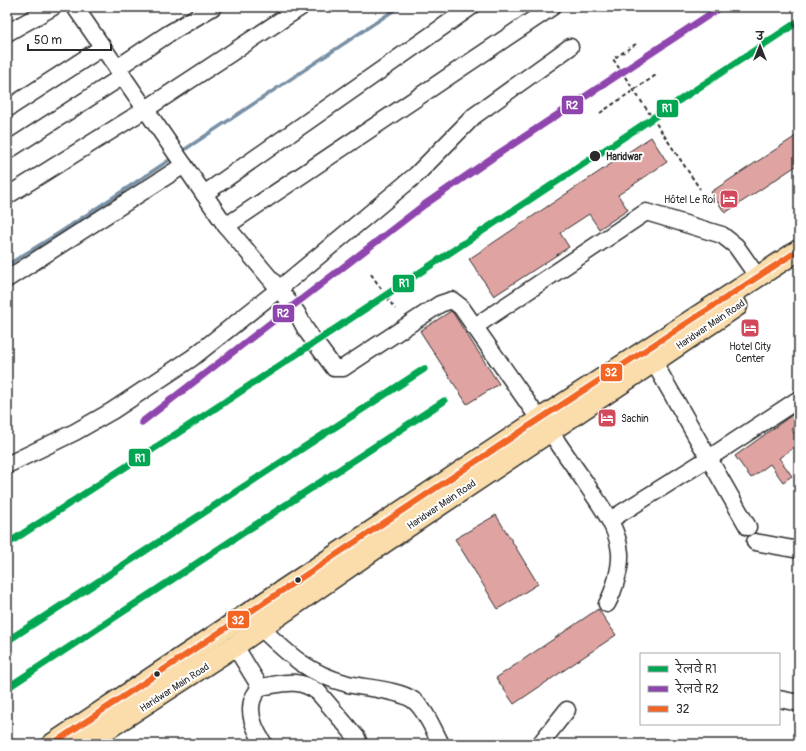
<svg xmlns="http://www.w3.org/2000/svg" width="806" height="751" viewBox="0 0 806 751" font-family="Pangolin,'Playpen Sans Deva',sans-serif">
	<rect width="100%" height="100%" fill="#fff"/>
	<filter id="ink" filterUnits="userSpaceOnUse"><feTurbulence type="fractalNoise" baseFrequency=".025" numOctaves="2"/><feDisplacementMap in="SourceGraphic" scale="8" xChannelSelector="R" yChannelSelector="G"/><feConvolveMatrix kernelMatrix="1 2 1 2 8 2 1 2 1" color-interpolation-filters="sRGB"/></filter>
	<g filter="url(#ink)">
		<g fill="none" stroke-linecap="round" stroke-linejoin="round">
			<g stroke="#7890a5" stroke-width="3.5">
				<path d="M181 152 399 7"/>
				<path d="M7 265 59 233 174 157"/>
			</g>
		</g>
		<g fill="#dfa4a2" stroke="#2b2b2b">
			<path d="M799 134V164L725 213 711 192Z"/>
			<path d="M651 137 667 162 618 195 628 210 599 229 589 214 560 233 569 247 494 296 469 259Z"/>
			<path d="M451 311 453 313 499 384 467 404 420 331Z"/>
			<path d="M799 410V424L791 429 799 440V444L779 458 792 476 783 482 770 464 751 478 735 456Z"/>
			<path d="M496 515 538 584 498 609 455 539Z"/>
			<path d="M598 609 616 635 514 704 496 678Z"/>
		</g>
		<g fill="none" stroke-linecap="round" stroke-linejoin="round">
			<defs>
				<g id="minor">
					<path d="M75 7 226 226 279 289 297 313 306 330 334 368H343L440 304 452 300 461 307 539 419"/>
					<path d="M7 33 53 7"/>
					<path d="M117 68 168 34 213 7"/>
					<path d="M7 109 103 47"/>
					<path d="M7 151 123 76"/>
					<path d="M204 194 471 7"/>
					<path d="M7 196 146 109 301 7"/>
					<path d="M226 226 552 7"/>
					<path d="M7 279 184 165"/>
					<path d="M474 327 646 212 722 235 736 246 757 276"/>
					<path d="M648 352 748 527"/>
					<path d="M550 431C561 448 573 465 585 482 599 504 618 526 620 553 621 568 614 591 607 604"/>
					<path d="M7 465 75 432 112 411 192 358 279 289 416 175 474 116 570 47"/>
					<path d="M610 520 709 458 799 399"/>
					<path d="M755 542 799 550"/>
					<path d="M261 628C289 655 309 674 348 684 365 688 400 690 413 700 425 708 434 731 441 744"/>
					<path d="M235 646 260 687C258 691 254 695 253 698 247 714 256 732 264 744"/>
					<path d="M260 687C283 684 297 677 318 692L357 738 359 744"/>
					<path d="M779 699 799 703"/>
					<path d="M540 744 567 710"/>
				</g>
				<g id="major">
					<path d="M52 744 532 424 799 250"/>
					<path d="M84 744 235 646 385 542 737 306"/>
				</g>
			</defs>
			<use href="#minor" stroke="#2b2b2b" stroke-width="19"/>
			<use href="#major" stroke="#2b2b2b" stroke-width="23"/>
			<g stroke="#2b2b2b" stroke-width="2" stroke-dasharray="4 3" stroke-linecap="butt">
				<path d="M636 44 613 59 700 189"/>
				<path d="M600 113 656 75"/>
				<path d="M371 274 395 309"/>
			</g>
			<use href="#minor" stroke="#fff" stroke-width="16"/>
			<use href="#major" stroke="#faddab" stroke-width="20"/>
			<defs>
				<path id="bus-1" d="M52 744 532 424 799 250"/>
			</defs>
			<use href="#bus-1" stroke="#fff" stroke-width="9"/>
			<use href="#bus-1" stroke="#f26522" stroke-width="6"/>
			<defs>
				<g id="rail-1">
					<path d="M7 544 190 425 799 21"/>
					<path d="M7 641 424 369"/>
					<path d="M7 688 444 401"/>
				</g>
				<path id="rail-2" d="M142 422 424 205 498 154 721 7"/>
			</defs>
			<use href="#rail-1" stroke="#fff" stroke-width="10"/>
			<use href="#rail-2" stroke="#fff" stroke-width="10"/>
			<use href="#rail-1" stroke="#00a651" stroke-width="7"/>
			<use href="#rail-2" stroke="#8e44ad" stroke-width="7"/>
		</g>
	</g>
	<defs>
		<symbol id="hotel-square" viewBox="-11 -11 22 22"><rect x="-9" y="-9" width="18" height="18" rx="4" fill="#d1495b" stroke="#fff"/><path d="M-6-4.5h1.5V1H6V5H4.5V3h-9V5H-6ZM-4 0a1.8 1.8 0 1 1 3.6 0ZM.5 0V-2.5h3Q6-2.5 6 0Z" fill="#fff"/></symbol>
	</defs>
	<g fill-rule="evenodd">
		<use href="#hotel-square" x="718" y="188" width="22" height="22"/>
		<use href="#hotel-square" x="739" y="317" width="22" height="22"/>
		<use href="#hotel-square" x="596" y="407" width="22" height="22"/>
	</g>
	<g fill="#2b2b2b" stroke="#fff" stroke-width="1.5">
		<circle cx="595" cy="156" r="6"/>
		<circle cx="298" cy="580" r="3.5"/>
		<circle cx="157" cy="674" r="3.5"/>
	</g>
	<g text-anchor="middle" stroke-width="4" stroke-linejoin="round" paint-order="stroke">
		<g font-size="10" font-weight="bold" fill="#2b2b2b" stroke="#fff" text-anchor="start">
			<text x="606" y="160">Haridwar</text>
		</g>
		<g font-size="10" fill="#2b2b2b" stroke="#fff" text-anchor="end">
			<text x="715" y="203">Hôtel Le Roi</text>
			<text x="750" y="350" text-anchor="middle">Hotel City<tspan x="750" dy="12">Center</tspan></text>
			<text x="621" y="422" text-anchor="start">Sachin</text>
		</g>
		<g font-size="10" fill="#2b2b2b" stroke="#fff">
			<text transform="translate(710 324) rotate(-34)" y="4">Haridwar Main Road</text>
			<text transform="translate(441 504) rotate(-34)" y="4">Haridwar Main Road</text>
			<text transform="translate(174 687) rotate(-33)" y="4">Haridwar Main Road</text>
		</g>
	</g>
	<g stroke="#fff" stroke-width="1.5">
		<rect x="561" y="95" width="23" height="20" rx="4" fill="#8e44ad"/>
		<rect x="656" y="99" width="23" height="19" rx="4" fill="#00a651"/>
		<rect x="392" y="274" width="23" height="19" rx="4" fill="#00a651"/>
		<rect x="272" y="304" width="23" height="19" rx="4" fill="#8e44ad"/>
		<rect x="600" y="363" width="23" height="19" rx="4" fill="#f26522"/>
		<rect x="128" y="448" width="23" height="19" rx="4" fill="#00a651"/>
		<rect x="227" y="610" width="23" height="19" rx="4" fill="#f26522"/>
	</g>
	<g font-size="11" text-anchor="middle" font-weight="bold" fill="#fff">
		<text x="572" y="109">R2</text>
		<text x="667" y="112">R1</text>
		<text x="404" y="287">R1</text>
		<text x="283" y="317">R2</text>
		<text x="611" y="376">32</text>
		<text x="140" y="462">R1</text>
		<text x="238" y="624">32</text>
	</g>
	<rect width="806" height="751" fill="none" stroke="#fff" stroke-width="24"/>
	<rect x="12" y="12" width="782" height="727" fill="none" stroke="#2b2b2b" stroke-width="1.5" filter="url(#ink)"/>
	<rect x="640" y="653" width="140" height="72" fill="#ffffff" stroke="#aaaaaa"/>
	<rect x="648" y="666" width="20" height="6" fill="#00a651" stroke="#aaaaaa"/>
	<text x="676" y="673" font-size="12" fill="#2b2b2b">रेलवे R1</text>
	<rect x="648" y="686" width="20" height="6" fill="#8e44ad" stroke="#aaaaaa"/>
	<text x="676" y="693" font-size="12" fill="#2b2b2b">रेलवे R2</text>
	<rect x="648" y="706" width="20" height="6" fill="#f26522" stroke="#aaaaaa"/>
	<text x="676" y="713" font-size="12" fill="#2b2b2b">32</text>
	<g transform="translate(760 46)" stroke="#ffffff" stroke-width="3" paint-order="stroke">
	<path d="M0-3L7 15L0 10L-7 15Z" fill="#2b2b2b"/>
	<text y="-6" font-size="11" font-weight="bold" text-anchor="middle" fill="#2b2b2b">उ</text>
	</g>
	<path d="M28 44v6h83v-6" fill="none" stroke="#2b2b2b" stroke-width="2"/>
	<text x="34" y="44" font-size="12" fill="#2b2b2b" stroke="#ffffff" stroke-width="3" paint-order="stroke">50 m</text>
</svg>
